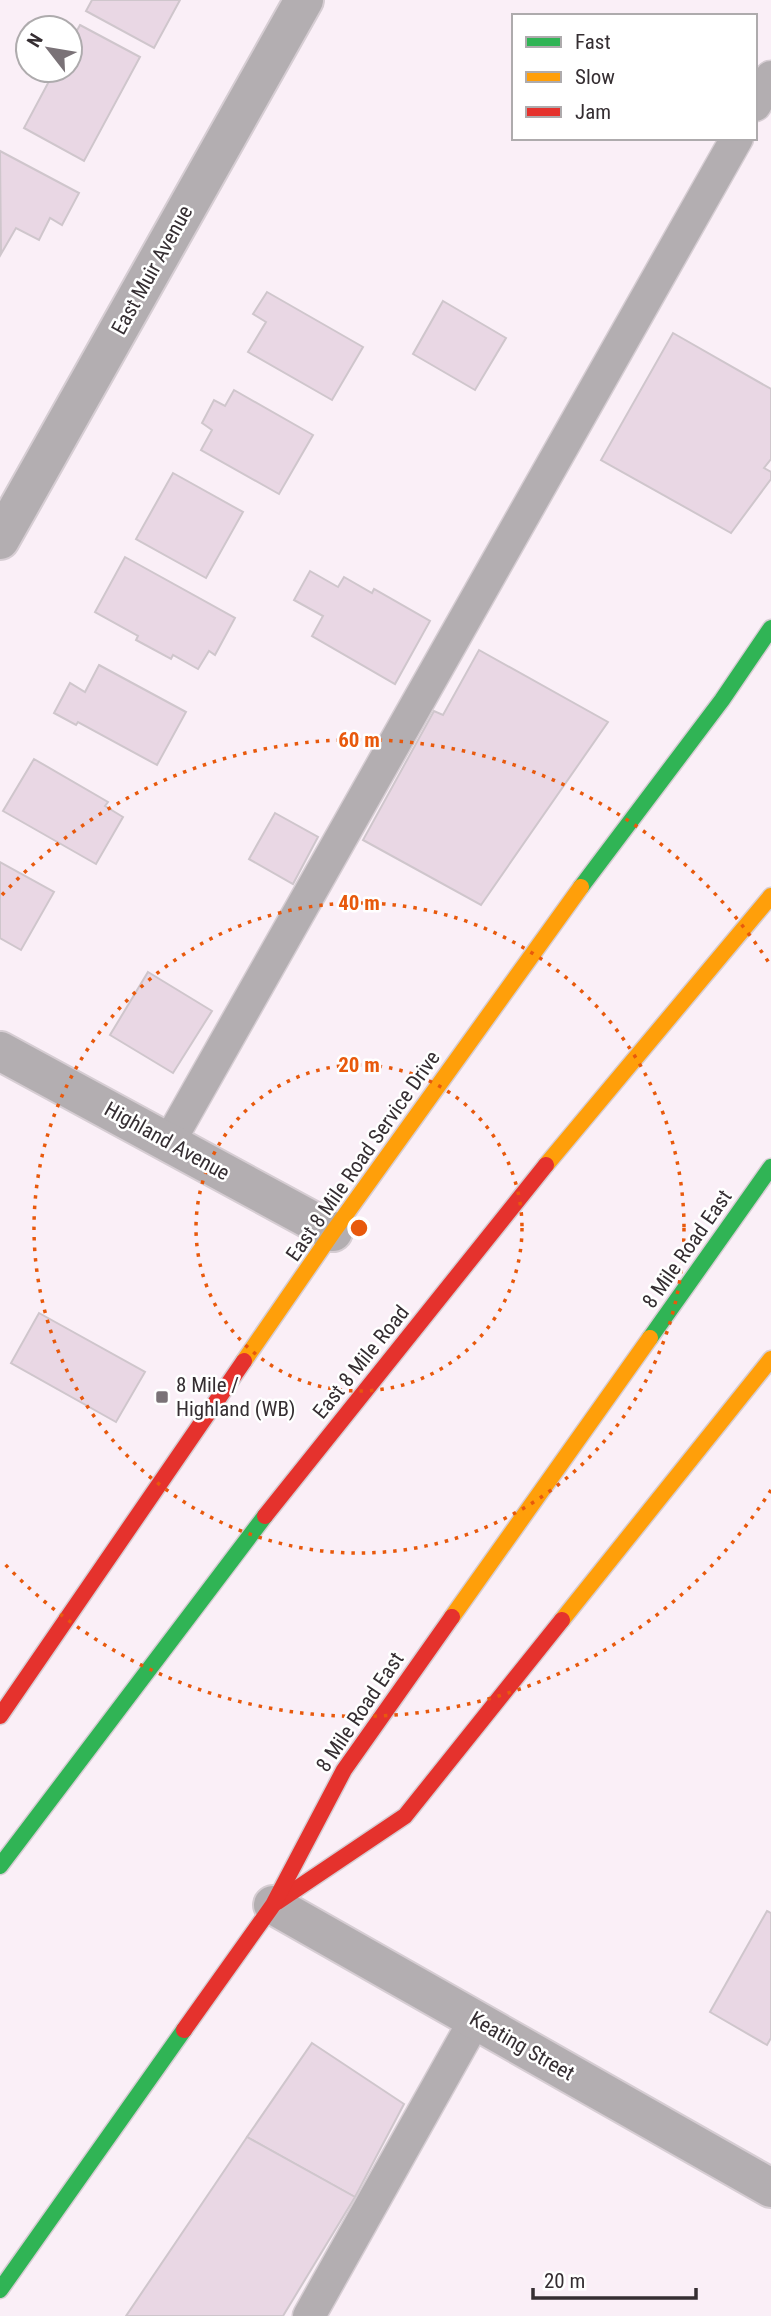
<svg xmlns="http://www.w3.org/2000/svg" width="771" height="2316" viewBox="0 0 771 2316" font-family="'Roboto Condensed',sans-serif">
	<rect width="100%" height="100%" fill="#faeff7"/>
	<g fill="#e9d7e4" stroke="#cfc6cc" stroke-width="2">
		<path d="M92 0H180L154 48 86 11Z"/>
		<path d="M80 25 140 57 84 161 24 128 55 70H70V43Z"/>
		<path d="M0 151 79 193 62 225 50 218 39 240 16 228 1 254Z"/>
		<path d="M267 292 363 347 332 400 248 352 266 322 253 314Z"/>
		<path d="M443 301 506 338 475 390 413 354Z"/>
		<path d="M673 333 771 389V459L764 468 771 472V479L731 533 601 460Z"/>
		<path d="M234 390 313 435 279 494 201 450 212 430 202 423 214 400 225 406Z"/>
		<path d="M173 473 243 512 206 578 136 539Z"/>
		<path d="M125 557 235 618 215 655 209 651 198 669 173 655 171 659 136 640 138 636 95 612Z"/>
		<path d="M310 571 338 587 344 577 372 593 374 589 430 621 395 684 312 636 323 616 294 600Z"/>
		<path d="M479 650 608 722 481 905 363 840 434 711 443 715Z"/>
		<path d="M99 665 186 712 157 765 78 722 76 725 54 713 70 683 85 692Z"/>
		<path d="M34 759 108 802 105 806 123 817 96 864 3 811Z"/>
		<path d="M275 813 318 837 293 884 249 859Z"/>
		<path d="M0 862 54 892 21 950 0 938Z"/>
		<path d="M148 972 212 1011 173 1073 110 1035Z"/>
		<path d="M39 1313 145 1372 116 1422 11 1363Z"/>
		<path d="M767 1911 771 1913V2038L767 2045 710 2012Z"/>
		<path d="M312 2043 404 2104 355 2197 247 2137Z"/>
		<path d="M247 2137 355 2197 283 2316H126Z"/>
	</g>
	<g fill="none" stroke-linecap="round" stroke-linejoin="round">
		<defs>
			<g id="lane">
				<path d="M755 105 771 77"/>
				<path d="M169 1142 737 138"/>
				<path d="M309 2316 475 2020"/>
			</g>
			<g id="street">
				<path d="M0 540 304 0"/>
				<path d="M0 1051 333 1232"/>
				<path d="M273 1905 771 2188"/>
			</g>
			<g id="fast">
				<path d="M581 887 722 700 771 628"/>
				<path d="M650 1338 771 1167"/>
				<path d="M0 1866 265 1516"/>
				<path d="M0 2290 184 2030"/>
			</g>
			<g id="slow">
				<path d="M546 1165 771 896"/>
				<path d="M244 1361 333 1232 581 887"/>
				<path d="M452 1617 650 1338"/>
				<path d="M562 1620 771 1359"/>
			</g>
			<g id="jam">
				<path d="M265 1516 546 1165"/>
				<path d="M0 1716 244 1361"/>
				<path d="M277 1902 405 1816 562 1620"/>
				<path d="M184 2030 273 1905 344 1770 452 1617"/>
			</g>
		</defs>
		<use href="#lane" stroke="#d6cdd3" stroke-width="35"/>
		<use href="#street" stroke="#d6cdd3" stroke-width="42"/>
		<use href="#fast" stroke="#d6cdd3" stroke-width="19"/>
		<use href="#slow" stroke="#d6cdd3" stroke-width="19"/>
		<use href="#jam" stroke="#d6cdd3" stroke-width="19"/>
		<use href="#lane" stroke="#b3aeb1" stroke-width="32"/>
		<use href="#street" stroke="#b3aeb1" stroke-width="38"/>
		<use href="#fast" stroke="#30b455" stroke-width="16"/>
		<use href="#slow" stroke="#ff9f0a" stroke-width="16"/>
		<use href="#jam" stroke="#e5322d" stroke-width="16"/>
	</g>
	<g fill="none" stroke="#e8590c" stroke-width="3.5" stroke-dasharray="3.5 7">
		<circle cx="359" cy="1228" r="163"/>
		<circle cx="359" cy="1228" r="325"/>
		<path d="M771 1490A488 488 0 0 1 2 1561M2 895A488 488 0 0 1 771 966"/>
	</g>
	<rect fill="#7a7277" stroke="#fff" stroke-width="2.5" x="155" y="1390" width="14" height="14" rx="3.5"/>
	<g text-anchor="middle" stroke-width="5" stroke-linejoin="round" paint-order="stroke">
		<g font-size="21" fill="#352e32" stroke="#fff">
			<text transform="translate(152 270) rotate(-61)" y="7">East Muir Avenue</text>
			<text transform="translate(167 1141) rotate(29)" y="7">Highland Avenue</text>
			<text transform="translate(363 1156) rotate(-55)" y="7">East 8 Mile Road Service Drive</text>
			<text transform="translate(687 1249) rotate(-55)" y="7">8 Mile Road East</text>
			<text transform="translate(361 1362) rotate(-51)" y="7">East 8 Mile Road</text>
			<text transform="translate(360 1712) rotate(-56)" y="7">8 Mile Road East</text>
			<text transform="translate(522 2046) rotate(30)" y="7">Keating Street</text>
		</g>
		<g font-size="21" fill="#352e32" stroke="#fff" text-anchor="start">
			<text x="176" y="1392">8 Mile /<tspan x="176" dy="24">Highland (WB)</tspan></text>
		</g>
	</g>
	<circle cx="359" cy="1228" r="10" fill="#e8590c" stroke="#fff" stroke-width="3.5"/>
	<g font-size="21" text-anchor="middle" font-weight="bold" fill="#e8590c" stroke="#fff" stroke-width="5" stroke-linejoin="round" paint-order="stroke">
		<text x="359" y="747">60 m</text>
		<text x="359" y="910">40 m</text>
		<text x="359" y="1072">20 m</text>
	</g>
	<rect x="512" y="14" width="245" height="126" fill="#ffffff" stroke="#aeabad" stroke-width="2"/>
	<rect x="526" y="37" width="35" height="10" fill="#30b455" stroke="#aeabad" stroke-width="2"/>
	<text x="575" y="49" font-size="21" fill="#352e32">Fast</text>
	<rect x="526" y="72" width="35" height="10" fill="#ff9f0a" stroke="#aeabad" stroke-width="2"/>
	<text x="575" y="84" font-size="21" fill="#352e32">Slow</text>
	<rect x="526" y="107" width="35" height="10" fill="#e5322d" stroke="#aeabad" stroke-width="2"/>
	<text x="575" y="119" font-size="21" fill="#352e32">Jam</text>
	<g transform="translate(49 49) rotate(301)"><circle r="33" fill="#ffffff" stroke="#aeabad" stroke-width="2"/>
	<path d="M0-5L12 26L0 18L-12 26Z" fill="#7a7277"/>
	<text y="-10" font-size="19" font-weight="bold" text-anchor="middle" fill="#352e32">N</text>
	</g>
	<path d="M533 2288v10h163v-10" fill="none" stroke="#352e32" stroke-width="3.5"/>
	<text x="544" y="2288" font-size="21" fill="#352e32" stroke="#ffffff" stroke-width="5" paint-order="stroke">20 m</text>
</svg>
